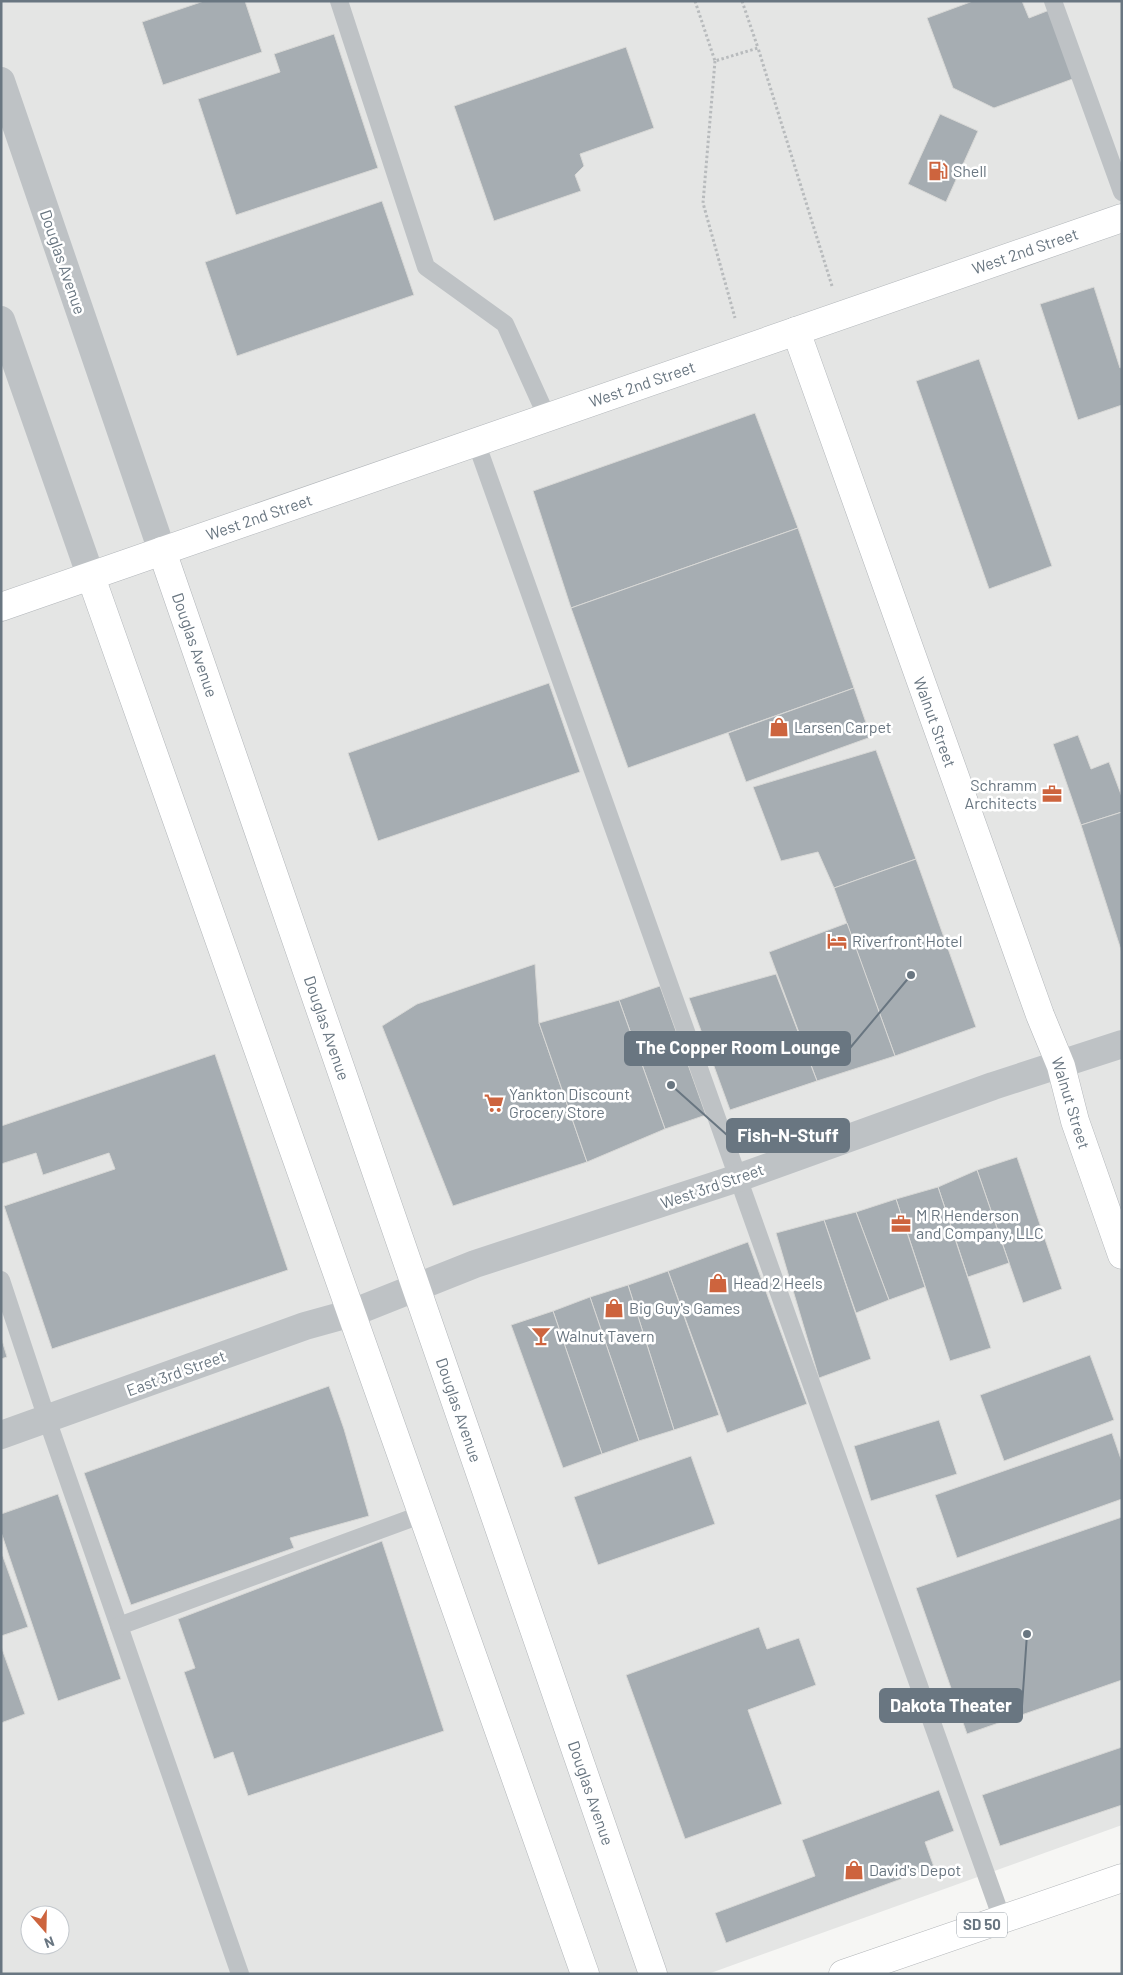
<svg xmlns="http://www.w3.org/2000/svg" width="1123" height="1975" viewBox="0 0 1123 1975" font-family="Barlow,sans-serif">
	<rect width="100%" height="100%" fill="#f6f6f4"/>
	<path fill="#e4e5e4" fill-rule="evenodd" d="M1 1H1122V1825L708 1974H1ZM30 1915H60V1945H30Z"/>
	<g fill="#a6adb2" stroke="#d8d8d6">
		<path d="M204 1H245L262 52 163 85 142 22Z"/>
		<path d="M973 1H1022L1029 18 1052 9 1078 77 994 108 953 88 927 18Z"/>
		<path d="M334 34 378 168 236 215 198 99 280 72 274 54Z"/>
		<path d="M626 47 654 128 580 154 584 166 575 175 581 191 494 221 454 106Z"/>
		<path d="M940 114 978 131 946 202 908 184Z"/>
		<path d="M382 201 414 295 237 356 205 262Z"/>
		<path d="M1094 287 1120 368 1122 367V405L1078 420 1040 304Z"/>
		<path d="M979 359 1052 566 989 589 916 381Z"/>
		<path d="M755 413 798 528 571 608 533 491Z"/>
		<path d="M798 528 854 688 628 768 571 608Z"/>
		<path d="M549 683 580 772 378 841 348 753Z"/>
		<path d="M854 688 871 737 746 782 728 733Z"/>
		<path d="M1078 735 1091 769 1109 762 1122 797V812L1081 825 1053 744Z"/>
		<path d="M876 750 916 859 834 888 818 852 781 861 753 787Z"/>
		<path d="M1122 812V953L1081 825Z"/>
		<path d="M916 859 976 1027 895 1056 834 888Z"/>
		<path d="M847 923 895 1056 817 1081 769 952Z"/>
		<path d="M535 964 539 1023 587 1162 453 1206 382 1026 417 1004Z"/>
		<path d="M776 974 817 1081 730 1110 689 998Z"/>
		<path d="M660 986 706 1115 665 1129 619 1000Z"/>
		<path d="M619 1000 665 1129 587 1162 539 1023Z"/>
		<path d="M215 1054 288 1270 52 1349 4 1206 115 1169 109 1153 43 1175 36 1153 1 1164V1126Z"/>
		<path d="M1017 1157 1062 1289 1023 1303 977 1170Z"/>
		<path d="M977 1170 1009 1263 968 1277 938 1187Z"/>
		<path d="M938 1187 991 1348 950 1361 896 1199Z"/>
		<path d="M896 1199 925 1287 889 1300 856 1212Z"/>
		<path d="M856 1212 889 1300 856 1313 824 1220Z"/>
		<path d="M824 1220 871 1359 819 1378 776 1233Z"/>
		<path d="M748 1242 807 1404 727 1433 668 1271Z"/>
		<path d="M668 1271 719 1415 674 1430 628 1285Z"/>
		<path d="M628 1285 674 1430 639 1441 590 1297Z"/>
		<path d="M590 1297 639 1441 602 1454 553 1311Z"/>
		<path d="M553 1311 602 1454 563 1468 511 1325Z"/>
		<path d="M1 1337 7 1357 1 1359Z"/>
		<path d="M1090 1355 1114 1420 1004 1461 980 1395Z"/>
		<path d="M329 1386 344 1429 369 1516 290 1538 294 1548 131 1605 84 1473Z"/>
		<path d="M939 1420 957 1474 871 1501 854 1446Z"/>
		<path d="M1112 1433 1122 1462V1499L957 1558 935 1495Z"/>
		<path d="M691 1456 715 1524 598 1565 574 1497Z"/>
		<path d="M58 1494 121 1679 58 1701 1 1532V1514Z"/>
		<path d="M1122 1517V1680L967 1734 916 1588Z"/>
		<path d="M382 1541 444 1731 248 1796 233 1752 214 1759 184 1672 195 1668 178 1619Z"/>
		<path d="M1 1551 28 1627 1 1636Z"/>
		<path d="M759 1627 767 1649 799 1638 816 1685 748 1710 782 1804 685 1839 626 1675Z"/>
		<path d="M1 1646 25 1714 1 1723Z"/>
		<path d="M1122 1747V1805L1000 1846 982 1795Z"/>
		<path d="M939 1790 954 1831 925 1842 934 1867 726 1943 715 1913 815 1876 802 1840Z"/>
	</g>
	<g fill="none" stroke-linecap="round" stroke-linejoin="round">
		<defs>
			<g id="secondary">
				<path d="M796 331 1040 1015 1061 1066 1075 1121 1122 1255"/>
				<path d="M162 551 653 1974"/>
				<path d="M91 577 585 1974"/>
				<path d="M1 607 1122 218"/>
			</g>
			<path id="highway" d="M843 1974 1122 1878"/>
		</defs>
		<use href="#secondary" stroke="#b1b5b9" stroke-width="29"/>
		<use href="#highway" stroke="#b2b5b8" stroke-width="29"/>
		<g stroke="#b8bbbd" stroke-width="3" stroke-dasharray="2.5 2.5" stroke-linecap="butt">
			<path d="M695 1 715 61 758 48 832 286"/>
			<path d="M742 1 758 48"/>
			<path d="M715 61 703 203 735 318"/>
		</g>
		<g stroke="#bec2c5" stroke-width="18">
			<path d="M339 1 426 267 505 324 547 417"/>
			<path d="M1053 1 1122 192"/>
			<path d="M476 442 1002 1919"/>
			<path d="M1 1280 47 1419 240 1974"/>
			<path d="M119 1626 423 1514"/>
		</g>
		<g stroke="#bec2c5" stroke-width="28">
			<path d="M1 81 162 551"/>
			<path d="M1 320 91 577"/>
			<path d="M1 1435 305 1326 352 1313 475 1264 738 1178 993 1086 1122 1044"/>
		</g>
		<use href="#secondary" stroke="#fff" stroke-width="28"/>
		<use href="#highway" stroke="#fff" stroke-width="28"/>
	</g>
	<defs>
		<symbol id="fuel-bare" viewBox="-9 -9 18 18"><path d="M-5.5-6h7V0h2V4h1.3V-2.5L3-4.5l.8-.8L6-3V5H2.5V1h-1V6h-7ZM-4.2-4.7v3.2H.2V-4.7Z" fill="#cd643e" stroke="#fff" stroke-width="2.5" paint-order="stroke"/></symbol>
		<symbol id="shop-bare" viewBox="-9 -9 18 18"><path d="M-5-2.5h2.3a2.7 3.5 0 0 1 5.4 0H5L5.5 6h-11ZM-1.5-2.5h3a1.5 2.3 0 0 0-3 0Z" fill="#cd643e" stroke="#fff" stroke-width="2.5" paint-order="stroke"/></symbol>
		<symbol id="office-bare" viewBox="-9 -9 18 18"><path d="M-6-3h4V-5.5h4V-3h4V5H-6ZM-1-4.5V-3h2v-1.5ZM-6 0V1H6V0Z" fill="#cd643e" stroke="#fff" stroke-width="2.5" paint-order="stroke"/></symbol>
		<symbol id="hotel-bare" viewBox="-9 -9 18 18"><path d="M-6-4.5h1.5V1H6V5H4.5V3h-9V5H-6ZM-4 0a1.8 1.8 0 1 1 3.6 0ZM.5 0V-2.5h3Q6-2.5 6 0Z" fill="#cd643e" stroke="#fff" stroke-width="2.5" paint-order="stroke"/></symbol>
		<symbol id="supermarket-bare" viewBox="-9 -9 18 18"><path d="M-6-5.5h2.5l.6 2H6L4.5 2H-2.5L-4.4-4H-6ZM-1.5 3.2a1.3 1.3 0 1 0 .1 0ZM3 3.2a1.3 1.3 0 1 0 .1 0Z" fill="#cd643e" stroke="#fff" stroke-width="2.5" paint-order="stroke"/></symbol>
		<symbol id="bar-bare" viewBox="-9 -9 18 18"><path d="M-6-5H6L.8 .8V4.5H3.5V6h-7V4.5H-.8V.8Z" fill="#cd643e" stroke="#fff" stroke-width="2.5" paint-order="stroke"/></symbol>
	</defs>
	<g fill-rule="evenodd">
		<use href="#fuel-bare" x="924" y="157" width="28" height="28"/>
		<use href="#shop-bare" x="765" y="713" width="28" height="28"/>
		<use href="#office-bare" x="1038" y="780" width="28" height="28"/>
		<use href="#hotel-bare" x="823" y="927" width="28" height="28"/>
		<use href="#supermarket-bare" x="480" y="1089" width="28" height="28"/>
		<use href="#office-bare" x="887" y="1210" width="28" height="28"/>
		<use href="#shop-bare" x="704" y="1269" width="28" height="28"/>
		<use href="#shop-bare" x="600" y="1294" width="28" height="28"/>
		<use href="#bar-bare" x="527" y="1322" width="28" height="28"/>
		<use href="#shop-bare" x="840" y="1856" width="28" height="28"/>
	</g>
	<g text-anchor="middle" stroke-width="5" stroke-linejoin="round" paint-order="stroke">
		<rect fill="#fff" stroke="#969fa7" stroke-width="1" x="957" y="1912.5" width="50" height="25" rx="4"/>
		<g font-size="15" font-weight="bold" fill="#697681">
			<text x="982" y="1930">SD 50</text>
		</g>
		<g font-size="16" fill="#697681" stroke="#fff" text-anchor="start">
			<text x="953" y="177">Shell</text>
			<text x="794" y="733">Larsen Carpet</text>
			<text x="1037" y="791" text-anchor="end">Schramm<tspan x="1037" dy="18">Architects</tspan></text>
			<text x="852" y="947">Riverfront Hotel</text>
			<text x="509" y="1100">Yankton Discount<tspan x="509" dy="18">Grocery Store</tspan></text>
			<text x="916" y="1221">M R Henderson<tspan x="916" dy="18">and Company, LLC</tspan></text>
			<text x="733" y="1289">Head 2 Heels</text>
			<text x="629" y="1314">Big Guy's Games</text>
			<text x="556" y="1342">Walnut Tavern</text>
			<text x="869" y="1876">David's Depot</text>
		</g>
		<g font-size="16" fill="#697681" stroke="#fff">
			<text transform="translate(1025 251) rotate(-19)" y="6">West 2nd Street</text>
			<text transform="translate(63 262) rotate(71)" y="6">Douglas Avenue</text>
			<text transform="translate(642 384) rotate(-19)" y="6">West 2nd Street</text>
			<text transform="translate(259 517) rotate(-19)" y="6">West 2nd Street</text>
			<text transform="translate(195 645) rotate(71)" y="6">Douglas Avenue</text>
			<text transform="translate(935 722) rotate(70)" y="6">Walnut Street</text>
			<text transform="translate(327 1028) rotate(71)" y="6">Douglas Avenue</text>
			<text transform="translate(1071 1103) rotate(73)" y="6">Walnut Street</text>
			<text transform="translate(712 1186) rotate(-19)" y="6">West 3rd Street</text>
			<text transform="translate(176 1373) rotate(-20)" y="6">East 3rd Street</text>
			<text transform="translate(459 1410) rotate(71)" y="6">Douglas Avenue</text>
			<text transform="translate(591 1793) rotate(71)" y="6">Douglas Avenue</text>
		</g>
	</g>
	<path fill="none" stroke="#697681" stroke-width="2" d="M911 975L850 1048M671 1085L727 1135M1027 1634L1022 1706"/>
	<g fill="#697681" stroke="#fff" stroke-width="2">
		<circle cx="911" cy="975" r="5"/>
		<circle cx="671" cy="1085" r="5"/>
		<circle cx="1027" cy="1634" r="5"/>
	</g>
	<g fill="#697681" stroke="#697681" stroke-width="2">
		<rect x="625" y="1032" width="225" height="33" rx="5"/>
		<rect x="727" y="1119" width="122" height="33" rx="5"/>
		<rect x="880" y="1689" width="142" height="33" rx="5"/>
	</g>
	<g font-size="18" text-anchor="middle" font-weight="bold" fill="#fff">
		<text x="738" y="1054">The Copper Room Lounge</text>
		<text x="788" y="1142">Fish-N-Stuff</text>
		<text x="951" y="1712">Dakota Theater</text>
	</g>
	<rect width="1123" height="1975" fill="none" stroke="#697681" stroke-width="5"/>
	<g transform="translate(45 1930) rotate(160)"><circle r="24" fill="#ffffff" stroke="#c3c8cd"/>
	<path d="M0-4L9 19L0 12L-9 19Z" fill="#cd643e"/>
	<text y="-8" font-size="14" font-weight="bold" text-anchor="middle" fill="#697681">N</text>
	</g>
</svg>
